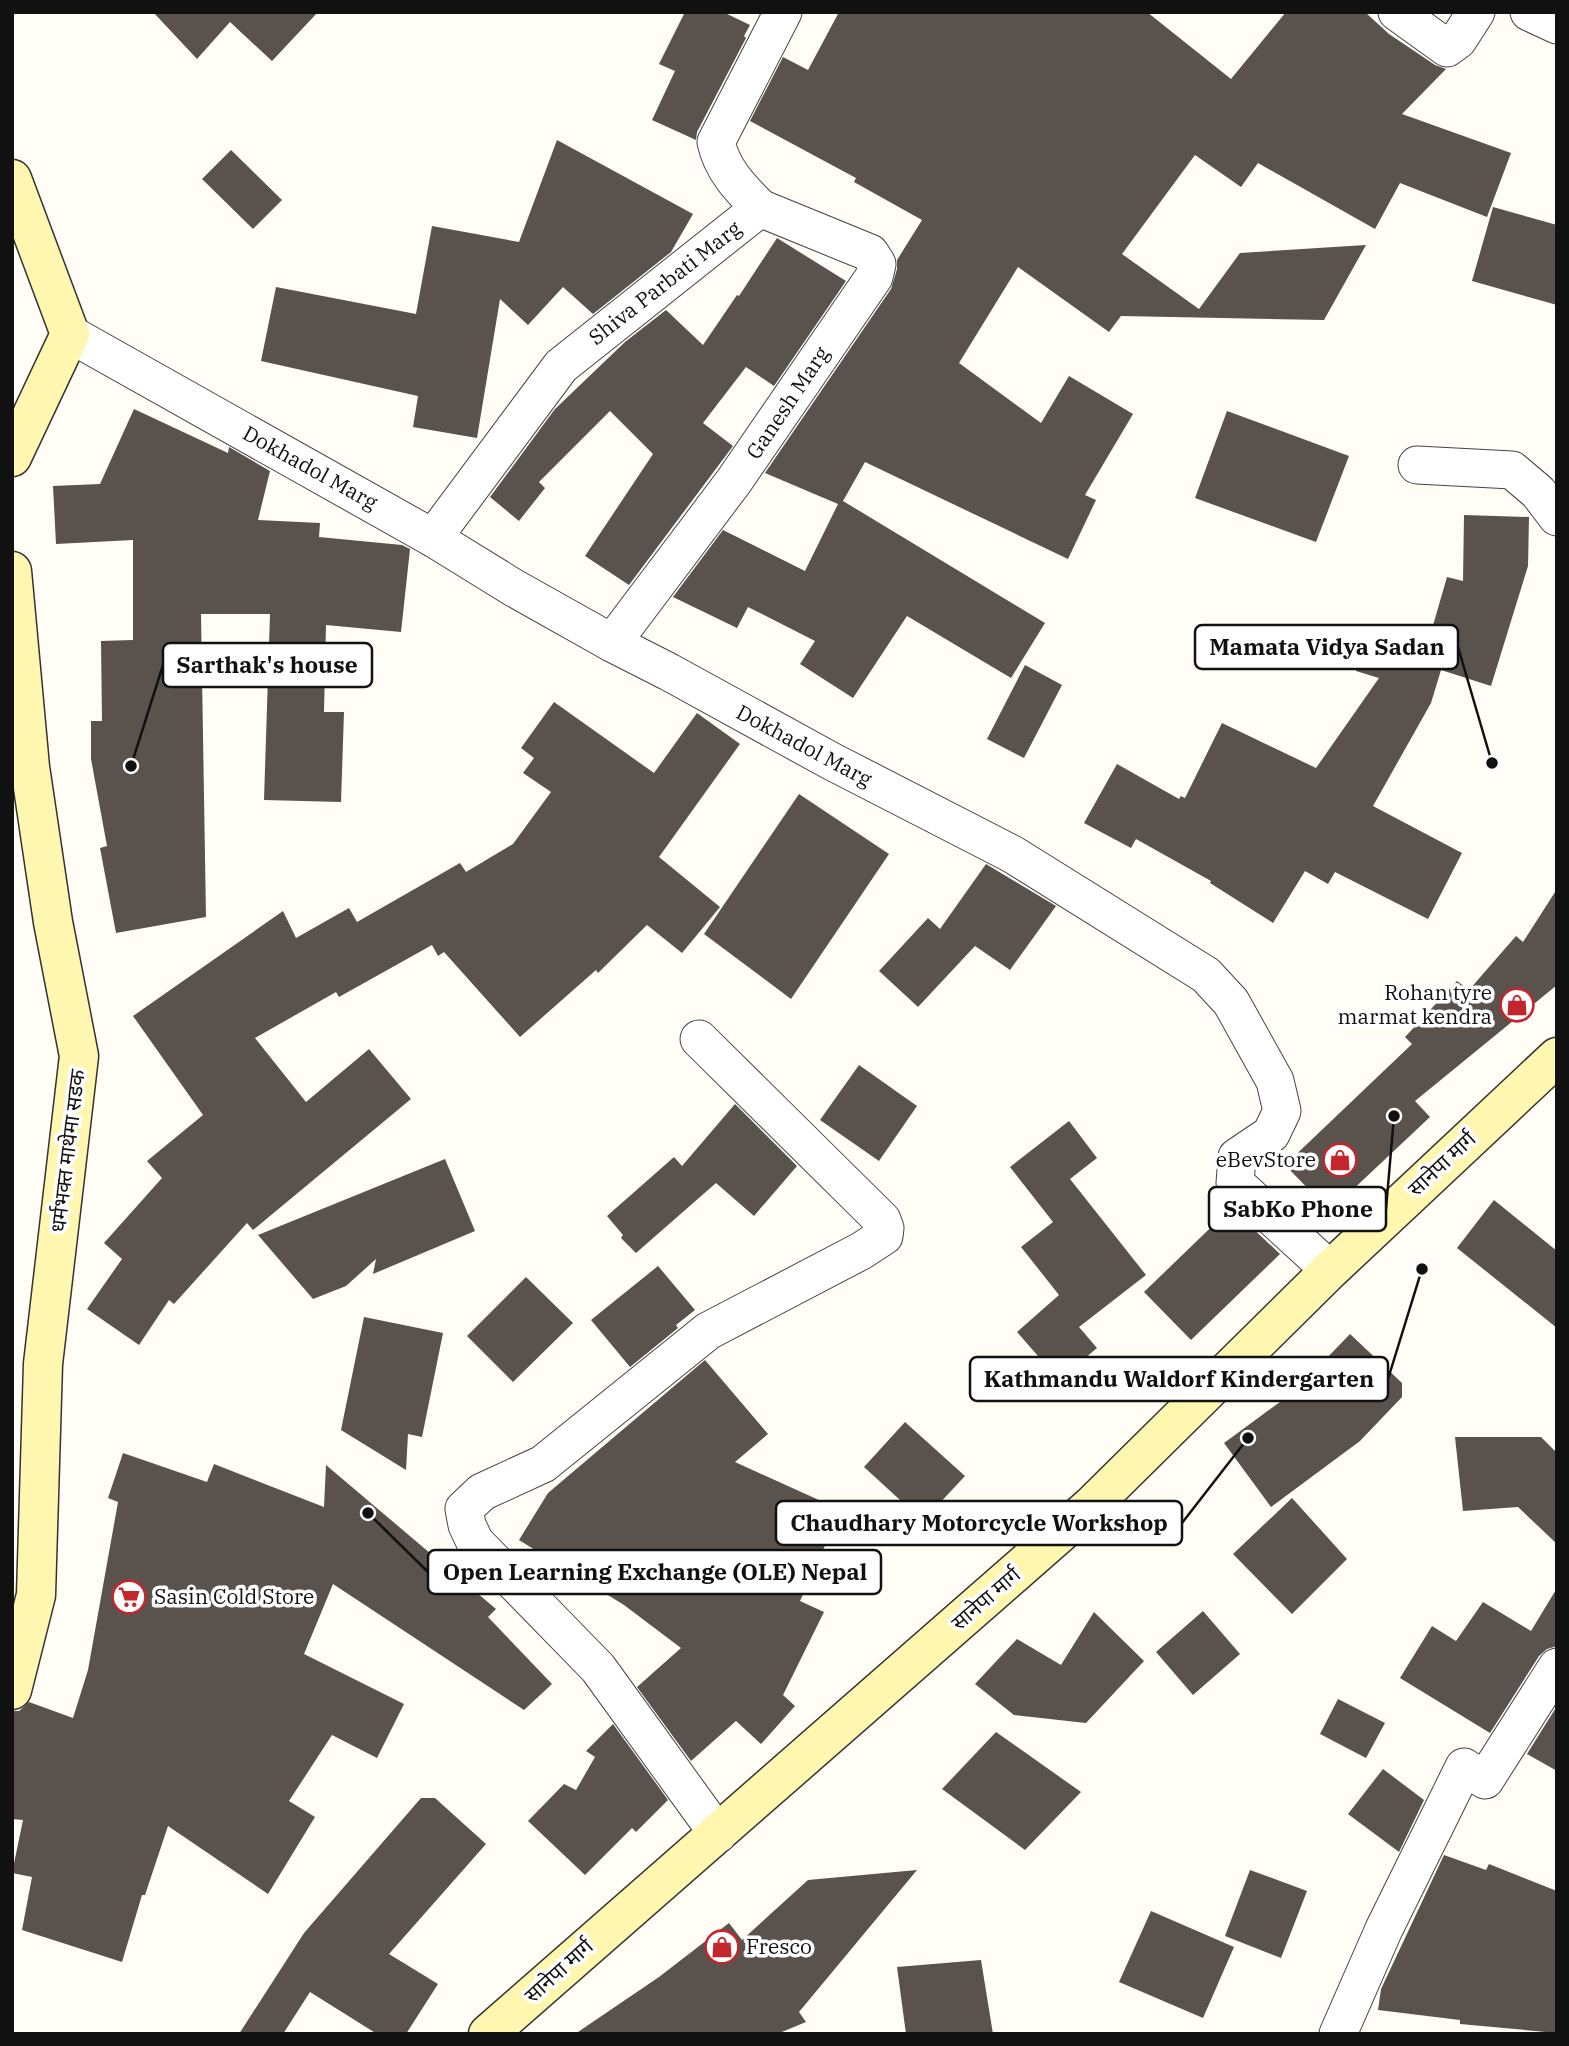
<svg xmlns="http://www.w3.org/2000/svg" width="1569" height="2046" viewBox="0 0 1569 2046" font-family="'IBM Plex Serif','Noto Sans Devanagari',serif">
	<rect width="100%" height="100%" fill="#fffdf5"/>
	<g fill="#5a524d">
		<path d="M153 12H318L272 61 230 22 197 59Z"/>
		<path d="M685 12H723L750 25 744 36 746 38 697 132 696 140 652 120 675 71 659 64Z"/>
		<path d="M839 12H1147L1231 79 1286 12H1365L1389 34 1435 65 1446 69 1402 114 1511 153 1487 217 1400 183 1375 229 1258 163 1241 187 1195 155 1122 254 1199 309 1240 253 1366 245 1324 320 1121 316 1109 332 1018 267 959 363 1041 423 1069 376 1133 414 1085 495 1096 500 1068 559 865 462 843 501 1045 623 1011 678 907 616 853 698 800 664 815 641 748 607 737 628 673 597 723 530 805 571 838 504 765 473 891 289 897 269V260L922 220 854 182 856 178 750 121 783 57 808 70Z"/>
		<path d="M557 140 693 214 671 252 593 314 563 287 528 325 500 299 477 438 413 427 418 396 261 361 276 287 416 314 432 226 519 242Z"/>
		<path d="M231 150 282 200 253 229 202 179Z"/>
		<path d="M1493 207 1557 225V305L1472 281Z"/>
		<path d="M777 238 846 281 774 386 746 367 703 423 733 446 629 585 585 556 653 454 610 411 539 482 545 488 519 521 490 497 555 409 625 342 666 310 703 345 737 295 739 296Z"/>
		<path d="M134 409 228 453 229 447 270 471 258 520 320 523 319 537 402 545 410 549 401 632 326 625 324 712H344L341 802 264 800 270 614H201L206 917 116 933 100 848 107 846 91 759V721H102L101 641 133 640V540L56 544 53 486 100 484Z"/>
		<path d="M1227 411 1349 456 1316 542 1195 498Z"/>
		<path d="M1464 515 1529 517 1528 566 1491 686 1441 670 1431 703 1373 806 1462 853 1428 919 1335 872 1328 884 1305 871 1273 923 1210 883 1211 881 1136 839 1131 848 1084 823 1117 764 1179 799 1181 796 1185 798 1222 723 1316 768 1379 678 1356 671 1366 636 1425 653 1447 577 1463 581Z"/>
		<path d="M1025 665 1062 685 1024 758 987 739Z"/>
		<path d="M554 702 654 773 697 713 740 744 659 857 720 907 682 953 647 925 598 973 596 970 520 1037 444 952 438 956 432 945 339 997 336 992 255 1038 306 1102 369 1049 411 1099 253 1230 247 1223 174 1304 169 1300 139 1345 87 1309 122 1259 104 1243 162 1178 147 1161 203 1115 133 1016 283 911 296 938 349 908 357 922 460 863 466 872 513 844 551 792 523 773 534 758 521 748Z"/>
		<path d="M799 794 889 854 791 999 704 934Z"/>
		<path d="M986 864 1056 906 1010 970 975 946 918 1007 879 971 928 918 940 929Z"/>
		<path d="M1557 889V985L1415 1101 1430 1117 1330 1211 1285 1165 1412 1044 1405 1037 1457 981 1469 990 1516 936 1523 942Z"/>
		<path d="M859 1065 917 1106 879 1161 820 1120Z"/>
		<path d="M735 1104 797 1166 754 1216 716 1183 636 1253 621 1238 623 1235 607 1216 674 1157 682 1166Z"/>
		<path d="M1069 1121 1097 1158 1070 1179 1146 1275 1079 1327 1097 1348 1059 1380 1017 1332 1059 1295 1021 1247 1053 1222 1010 1167Z"/>
		<path d="M445 1159 475 1231 373 1274 376 1259 346 1286 313 1299 258 1235Z"/>
		<path d="M1494 1200 1557 1251V1328L1457 1248Z"/>
		<path d="M1231 1208 1280 1254 1191 1340 1144 1292Z"/>
		<path d="M658 1266 695 1310 676 1325 678 1328 630 1367 591 1320Z"/>
		<path d="M526 1277 573 1323 513 1382 467 1336Z"/>
		<path d="M364 1317 443 1333 422 1437 408 1434 406 1470 341 1430Z"/>
		<path d="M1350 1334 1402 1383V1397L1360 1441 1271 1507 1224 1443 1295 1391Z"/>
		<path d="M705 1360 768 1434 735 1462 841 1510 800 1601 824 1612 783 1695 795 1706 761 1744 736 1721 691 1761 637 1687 681 1648 624 1605 519 1540 548 1493Z"/>
		<path d="M905 1422 965 1476 923 1521 864 1467Z"/>
		<path d="M1455 1437H1541L1557 1453V1544L1518 1507 1463 1511Z"/>
		<path d="M123 1453 207 1482 214 1464 324 1507 326 1465 496 1609 488 1617 552 1684 524 1710 333 1584 304 1654 404 1704 377 1758 332 1735 289 1801 315 1817 268 1894 168 1826 145 1895H142L122 1962 22 1930 32 1877 12 1873 23 1820 12 1819V1711H19L29 1702 73 1718 88 1670 118 1502 108 1498Z"/>
		<path d="M1292 1498 1347 1559 1292 1614 1233 1554Z"/>
		<path d="M1557 1588V1646L1547 1649 1539 1656 1490 1733 1400 1678 1432 1626 1456 1641 1483 1602 1531 1631Z"/>
		<path d="M1203 1611 1240 1654 1193 1695 1156 1652Z"/>
		<path d="M1094 1612 1144 1661 1086 1723 1014 1715 975 1684 1017 1639 1061 1665Z"/>
		<path d="M1338 1699 1385 1723 1366 1758 1320 1734Z"/>
		<path d="M1557 1706V1771L1527 1754Z"/>
		<path d="M613 1724 668 1800 636 1832 632 1828 585 1875 528 1821 564 1784 576 1790 595 1757 586 1751Z"/>
		<path d="M996 1732 1081 1792 1025 1850 942 1789Z"/>
		<path d="M1383 1769 1424 1800 1399 1852 1348 1814Z"/>
		<path d="M421 1798H435L486 1844 389 1954 438 1984 406 2034H377L310 1992 283 2034H239L304 1933Z"/>
		<path d="M1444 1855 1486 1870 1489 1864 1557 1891V2033L1460 2024V2020L1378 2010 1381 1989Z"/>
		<path d="M917 1870 799 2012 806 2022 777 2034H575L659 1977 729 1923 742 1940 808 1880Z"/>
		<path d="M1250 1870 1307 1891 1281 1958 1225 1936Z"/>
		<path d="M1151 1911 1234 1947 1203 2018 1119 1982Z"/>
		<path d="M981 1960 993 2034H906L897 1967Z"/>
	</g>
	<g fill="none" stroke-linecap="round" stroke-linejoin="round">
		<defs>
			<g id="street">
				<path d="M1397 12 1447 48 1458 40 1476 12"/>
				<path d="M1529 12 1557 25"/>
				<path d="M70 334 433 538 514 588 612 643 669 672 831 761 1012 854 1206 975 1231 1002 1275 1081 1282 1111 1271 1134 1237 1157 1235 1183 1330 1270"/>
				<path d="M1417 465 1512 470 1538 492 1557 517"/>
				<path d="M433 538 561 366 760 208C741 189 722 170 716 142L783 12"/>
				<path d="M612 643 734 481 874 277 877 264 870 253 760 208"/>
				<path d="M699 1039 882 1220 885 1228 884 1236 861 1251 708 1331 543 1464 482 1492 464 1509 467 1525 475 1542 598 1668 718 1834"/>
				<path d="M1338 2034 1384 1929 1464 1767 1485 1780 1557 1667"/>
			</g>
			<g id="secondary">
				<path d="M12 179 70 334 12 457"/>
				<path d="M12 571 30 767 53 922 79 1056 43 1364 36 1595 12 1690"/>
				<path d="M488 2034 1091 1506 1330 1270 1557 1057"/>
			</g>
		</defs>
		<use href="#street" stroke="#444" stroke-width="39"/>
		<use href="#secondary" stroke="#333" stroke-width="41"/>
		<use href="#street" stroke="#fff" stroke-width="37"/>
		<use href="#secondary" stroke="#fff6b0" stroke-width="38"/>
	</g>
	<defs>
		<symbol id="shop-ring" viewBox="-11 -11 22 22"><circle r="9.5" fill="#fff" stroke="#c4262e" stroke-width="1.5"/><path d="M-5-2.5h2.3a2.7 3.5 0 0 1 5.4 0H5L5.5 6h-11ZM-1.5-2.5h3a1.5 2.3 0 0 0-3 0Z" fill="#c4262e"/></symbol>
		<symbol id="supermarket-ring" viewBox="-11 -11 22 22"><circle r="9.5" fill="#fff" stroke="#c4262e" stroke-width="1.5"/><path d="M-6-5.5h2.5l.6 2H6L4.5 2H-2.5L-4.4-4H-6ZM-1.5 3.2a1.3 1.3 0 1 0 .1 0ZM3 3.2a1.3 1.3 0 1 0 .1 0Z" fill="#c4262e"/></symbol>
	</defs>
	<g fill-rule="evenodd">
		<use href="#shop-ring" x="1498" y="986" width="38" height="38"/>
		<use href="#shop-ring" x="1321" y="1141" width="38" height="38"/>
		<use href="#supermarket-ring" x="110" y="1578" width="38" height="38"/>
		<use href="#shop-ring" x="703" y="1928" width="38" height="38"/>
	</g>
	<g text-anchor="middle" stroke-width="7" stroke-linejoin="round" paint-order="stroke">
		<g font-size="21" fill="#111" stroke="#fff">
			<text transform="translate(665 283) rotate(-38)" y="7">Shiva Parbati Marg</text>
			<text transform="translate(788 403) rotate(-56)" y="7">Ganesh Marg</text>
			<text transform="translate(310 468) rotate(29)" y="7">Dokhadol Marg</text>
			<text transform="translate(804 746) rotate(28)" y="7">Dokhadol Marg</text>
			<text transform="translate(68 1151) rotate(-83)" y="7">धर्मभक्त माथेमा सडक</text>
			<text transform="translate(1442 1164) rotate(-43)" y="7">सानेपा मार्ग</text>
			<text transform="translate(986 1599) rotate(-41)" y="7">सानेपा मार्ग</text>
			<text transform="translate(559 1971) rotate(-42)" y="7">सानेपा मार्ग</text>
		</g>
		<g font-size="21" fill="#111" stroke="#fff" text-anchor="end">
			<text x="1492" y="1000">Rohan tyre<tspan x="1492" dy="24">marmat kendra</tspan></text>
			<text x="1316" y="1167">eBevStore</text>
			<text x="154" y="1604" text-anchor="start">Sasin Cold Store</text>
			<text x="746" y="1954" text-anchor="start">Fresco</text>
		</g>
	</g>
	<path fill="none" stroke="#111" stroke-width="2.5" d="M1492 763L1458 647M131 766L163 665M1394 1116L1386 1209M1422 1269L1388 1379M1248 1438L1182 1523M368 1513L428 1572"/>
	<g fill="#111" stroke="#fff" stroke-width="2.5">
		<circle cx="1492" cy="763" r="7"/>
		<circle cx="131" cy="766" r="7"/>
		<circle cx="1394" cy="1116" r="7"/>
		<circle cx="1422" cy="1269" r="7"/>
		<circle cx="1248" cy="1438" r="7"/>
		<circle cx="368" cy="1513" r="7"/>
	</g>
	<g fill="#fff" stroke="#111" stroke-width="2.5">
		<rect x="1195" y="625" width="263" height="44" rx="7"/>
		<rect x="163" y="643" width="209" height="44" rx="7"/>
		<rect x="1209" y="1187" width="177" height="44" rx="7"/>
		<rect x="970" y="1357" width="418" height="44" rx="7"/>
		<rect x="776" y="1501" width="406" height="44" rx="7"/>
		<rect x="428" y="1550" width="453" height="44" rx="7"/>
	</g>
	<g font-size="23" text-anchor="middle" font-weight="bold" fill="#111">
		<text x="1327" y="655">Mamata Vidya Sadan</text>
		<text x="267" y="673">Sarthak's house</text>
		<text x="1298" y="1217">SabKo Phone</text>
		<text x="1179" y="1387">Kathmandu Waldorf Kindergarten</text>
		<text x="979" y="1531">Chaudhary Motorcycle Workshop</text>
		<text x="655" y="1580">Open Learning Exchange (OLE) Nepal</text>
	</g>
	<rect width="1569" height="2046" fill="none" stroke="#111111" stroke-width="28"/>
</svg>
